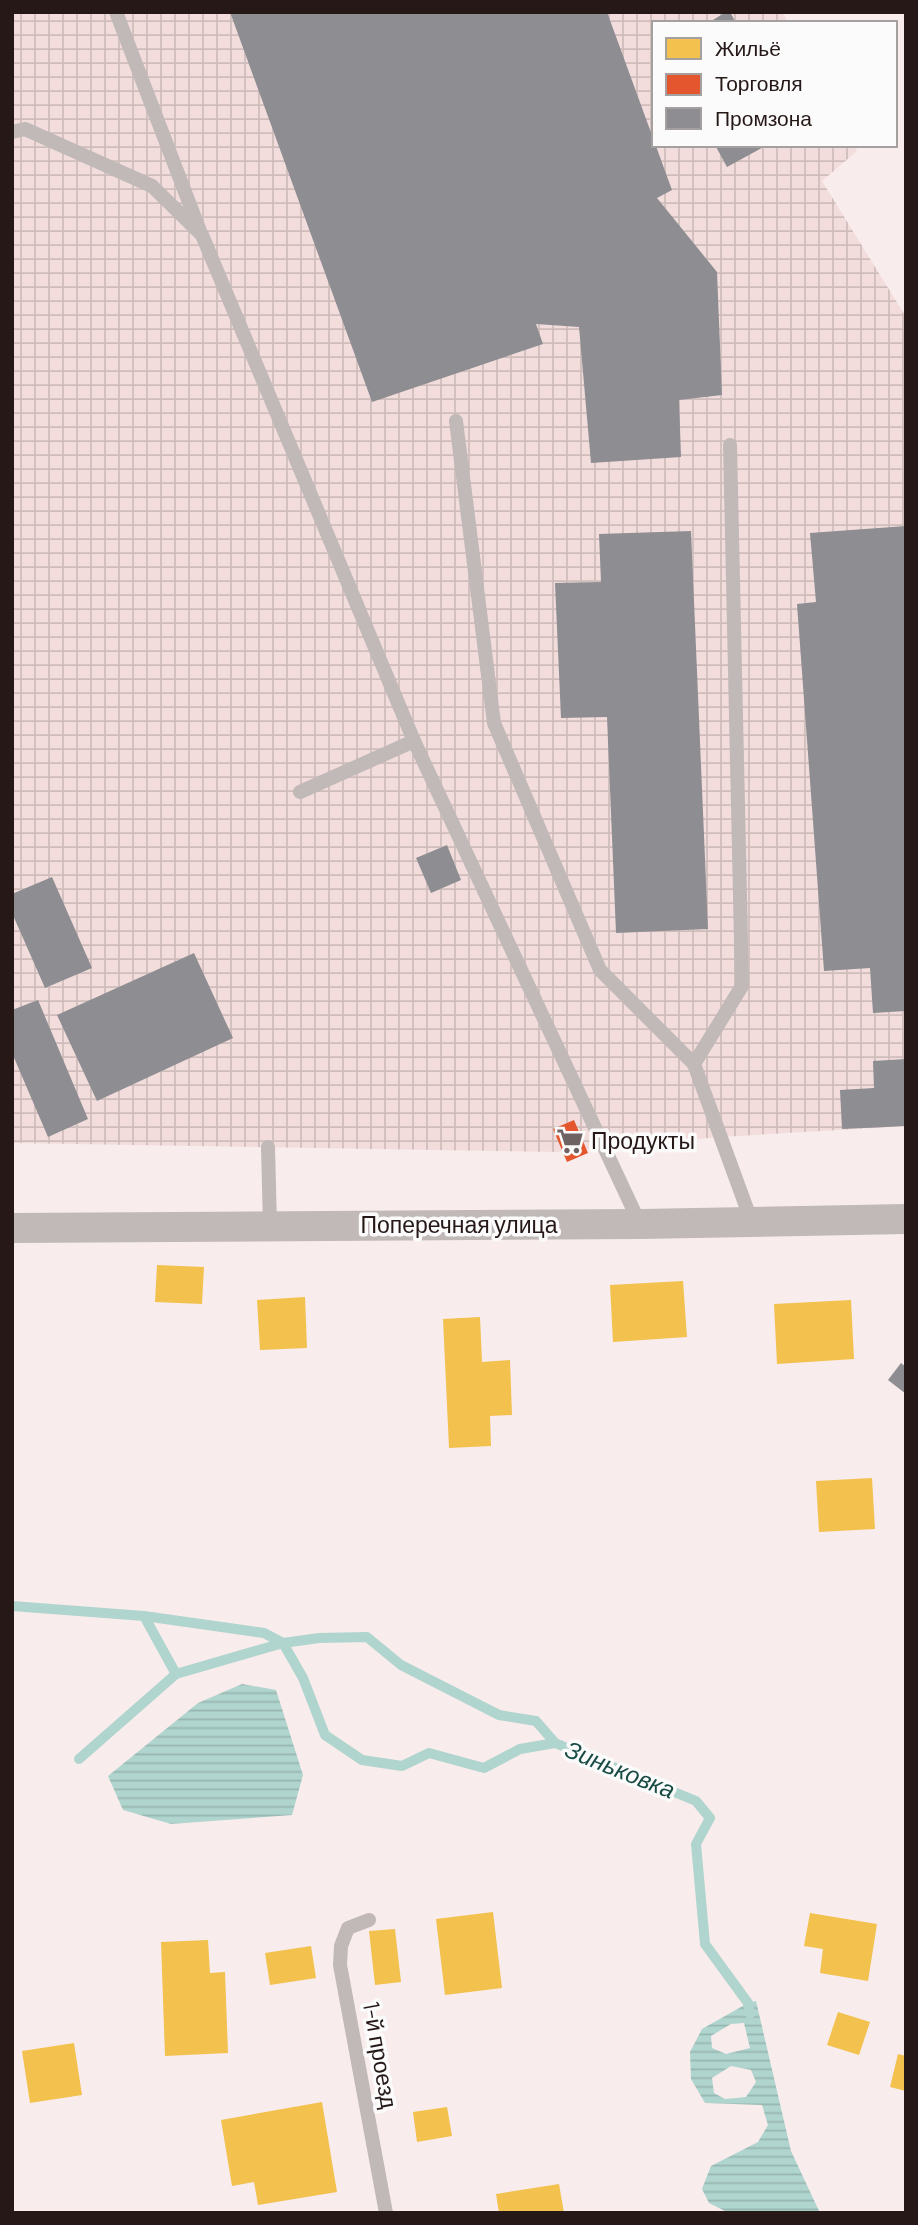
<svg xmlns="http://www.w3.org/2000/svg" width="918" height="2225" viewBox="0 0 918 2225" font-family="Barlow,sans-serif">
	<defs>
		<pattern id="industrial-grid" width="8" height="8" patternUnits="userSpaceOnUse" patternTransform="scale(1.75)"><rect width="8" height="8" fill="#f2dddc"/><path d="M0 4h8M4 0v8" fill="none" stroke="#cfbdbc"/></pattern>
		<pattern id="water-rules" width="6" height="5" patternUnits="userSpaceOnUse" patternTransform="scale(1.75)"><rect width="6" height="5" fill="#b0d5ce"/><path d="M0 2.5h6" fill="none" stroke="#97b6b0"/></pattern>
	</defs>
	<rect width="100%" height="100%" fill="#f9ecec"/>
	<path fill="url(#industrial-grid)" d="M12 12H783L788 23H654V145H854L857 151 822 181 906 317V1126L720 1137 559 1152 12 1143Z"/>
	<g fill="url(#water-rules)" fill-rule="evenodd">
		<path d="M242 1684 276 1690 303 1775 292 1815 171 1824 123 1810 108 1776 198 1703Z"/>
		<path d="M756 2001 791 2151 820 2213H729L709 2203 702 2189 711 2166 758 2142 768 2125 762 2105 705 2103 691 2079 690 2052 702 2029 748 2003ZM744 2023 750 2048 726 2054 712 2048 711 2036 731 2024ZM731 2066 751 2070 756 2082 746 2097 725 2099 714 2093 712 2078Z"/>
	</g>
	<g fill="#f2c14e">
		<path d="M157 1265 204 1267 202 1304 155 1302Z"/>
		<path d="M683 1281 687 1337 613 1342 610 1285Z"/>
		<path d="M305 1297 307 1348 260 1350 257 1300Z"/>
		<path d="M851 1300 854 1359 777 1364 774 1304Z"/>
		<path d="M480 1317 482 1362 510 1360 512 1415 490 1416 491 1446 449 1448 443 1319Z"/>
		<path d="M872 1478 875 1529 819 1532 816 1481Z"/>
		<path d="M493 1912 502 1988 445 1995 436 1919Z"/>
		<path d="M810 1913 877 1924 868 1981 820 1973 823 1949 804 1946Z"/>
		<path d="M395 1929 401 1982 375 1985 369 1931Z"/>
		<path d="M208 1940 210 1973 225 1972 228 2053 165 2056 161 1942Z"/>
		<path d="M311 1946 316 1978 270 1985 265 1953Z"/>
		<path d="M838 2012 870 2022 859 2055 827 2045Z"/>
		<path d="M74 2043 82 2095 30 2103 22 2051Z"/>
		<path d="M898 2054 906 2056V2091L890 2087Z"/>
		<path d="M322 2102 337 2192 258 2205 254 2182 232 2186 221 2120Z"/>
		<path d="M447 2107 452 2136 417 2142 413 2112Z"/>
		<path d="M559 2184 564 2213H499L496 2194Z"/>
	</g>
	<path fill="#e4572e" d="M574 1120 588 1153 567 1162 553 1129Z"/>
	<g fill="#8d8d92">
		<path d="M230 12H607L672 190 657 198 717 272 722 395 679 400 681 457 591 463 579 327 536 324 543 344 372 402Z"/>
		<path d="M726 12H730L736 23H708Z"/>
		<path d="M715 145H767L727 167Z"/>
		<path d="M906 526V1011L873 1013 870 968 824 971 797 604 816 602 810 533Z"/>
		<path d="M691 531 708 929 616 933 607 717 561 718 555 583 601 582 599 534Z"/>
		<path d="M447 845 461 880 431 893 416 858Z"/>
		<path d="M52 877 92 968 45 988 12 913V894Z"/>
		<path d="M194 953 233 1038 97 1101 57 1015Z"/>
		<path d="M38 1000 88 1119 48 1137 12 1053V1010Z"/>
		<path d="M906 1059V1126L842 1129 840 1090 874 1088 873 1061Z"/>
		<path d="M901 1363 906 1367V1394L888 1380Z"/>
	</g>
	<g fill="none" stroke-linecap="round" stroke-linejoin="round">
		<g stroke="#b0d5ce" stroke-width="10">
			<path d="M12 1606 144 1616 264 1633 283 1643 319 1638 367 1637 401 1665 499 1715 536 1721 555 1743 696 1801 710 1818 696 1844 705 1944 748 2003 750 2014"/>
			<path d="M144 1616 176 1674"/>
			<path d="M79 1759 176 1674 283 1643 303 1678 325 1735 362 1760 402 1766 429 1753 484 1768 520 1749 555 1743"/>
		</g>
		<g stroke="#c1b8b8" stroke-width="14">
			<path d="M116 12 200 231"/>
			<path d="M12 132 25 129 152 186 202 235 414 741 640 1224"/>
			<path d="M456 421 494 723 600 970 694 1064"/>
			<path d="M730 445 742 986 694 1064 751 1220"/>
			<path d="M300 792 414 741"/>
			<path d="M268 1147 270 1226"/>
			<path d="M369 1920 348 1928 341 1946 340 1965 386 2213"/>
		</g>
		<path stroke="#c1b8b8" stroke-width="30" d="M12 1228 640 1224 906 1219"/>
	</g>
	<defs>
		<symbol id="supermarket-bare" viewBox="-9 -9 18 18"><path d="M-6-5.5h2.5l.6 2H6L4.5 2H-2.5L-4.4-4H-6ZM-1.5 3.2a1.3 1.3 0 1 0 .1 0ZM3 3.2a1.3 1.3 0 1 0 .1 0Z" fill="#6f6262" stroke="#fbfbfb" stroke-width="2.5" paint-order="stroke"/></symbol>
	</defs>
	<g fill-rule="evenodd">
		<use href="#supermarket-bare" x="551" y="1122" width="38" height="38"/>
	</g>
	<g text-anchor="middle" stroke-width="7" stroke-linejoin="round" paint-order="stroke">
		<g font-size="23" fill="#251817" stroke="#fbfbfb" text-anchor="start">
			<text x="591" y="1149">Продукты</text>
		</g>
		<g font-size="23" fill="#251817" stroke="#fbfbfb">
			<text x="459" y="1233">Поперечная улица</text>
			<text transform="translate(380 2055) rotate(80)" y="8">1-й проезд</text>
		</g>
		<g font-size="24" font-style="italic" fill="#194c45" stroke="#fbfbfb">
			<text transform="translate(620 1770) rotate(22)" y="8">Зиньковка</text>
		</g>
	</g>
	<rect width="918" height="2225" fill="none" stroke="#251817" stroke-width="28"/>
	<rect x="652" y="21" width="245" height="126" fill="#fbfbfb" stroke="#a5a0a0" stroke-width="2"/>
	<rect x="666" y="38" width="35" height="21" fill="#f2c14e" stroke="#a5a0a0" stroke-width="2"/>
	<text x="715" y="56" font-size="21" fill="#251817">Жильё</text>
	<rect x="666" y="74" width="35" height="21" fill="#e4572e" stroke="#a5a0a0" stroke-width="2"/>
	<text x="715" y="91" font-size="21" fill="#251817">Торговля</text>
	<rect x="666" y="108" width="35" height="21" fill="#8d8d92" stroke="#a5a0a0" stroke-width="2"/>
	<text x="715" y="126" font-size="21" fill="#251817">Промзона</text>
</svg>
